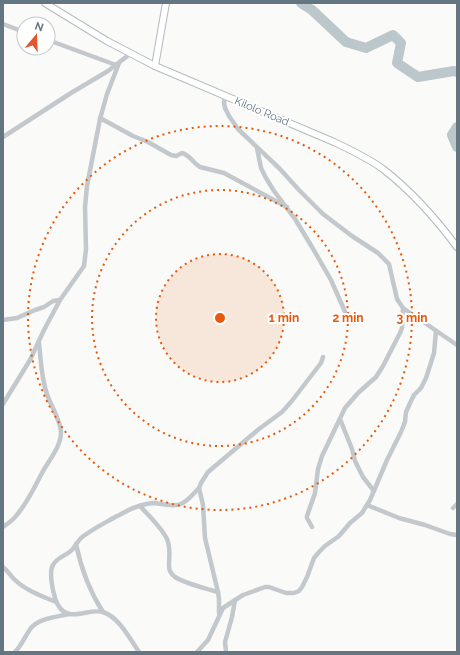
<svg xmlns="http://www.w3.org/2000/svg" width="460" height="655" viewBox="0 0 460 655" font-family="Raleway,sans-serif">
	<rect width="100%" height="100%" fill="#fafaf8"/>
	<g fill="none" stroke-linecap="round" stroke-linejoin="round">
		<g stroke="#bbc7cb" stroke-width="10">
			<path d="M301 3 312 10 346 42 366 48 393 35 401 43 397 63 418 77 454 71 457 72"/>
			<path d="M457 127 452 135 457 147"/>
		</g>
		<defs>
			<g id="secondary">
				<path d="M45 3 107 41 155 66 334 142C351 150 368 158 383 169 410 190 437 220 457 247"/>
				<path d="M155 66 166 3"/>
			</g>
		</defs>
		<use href="#secondary" stroke="#b3babf" stroke-width="8"/>
		<g stroke="#c3c8cc" stroke-width="4.5">
			<path d="M3 24 24 32"/>
			<path d="M48 40 116 65"/>
			<path d="M225 96 224 103 225 108 229 116 238 129 280 169 299 190 323 214 352 236 378 253 389 264 397 299 403 308 457 345"/>
			<path d="M100 118 133 136 148 142 171 155 176 156 182 153C190 155 193 163 200 167L224 173 287 207"/>
			<path d="M3 137 71 93 108 71 130 54"/>
			<path d="M257 148 261 168 266 178 274 191 295 219 312 247 331 280 346 314 349 317 355 322"/>
			<path d="M3 320 17 318 35 310 44 307 53 301 60 300"/>
			<path d="M3 404 30 360 44 330 60 300 84 266 86 249 85 207 87 186 100 119 107 94 119 63"/>
			<path d="M340 419 352 449 355 461 363 477 374 491"/>
			<path d="M367 505 399 518 425 525 450 534 457 535"/>
			<path d="M140 506C148 515 162 528 167 539 171 548 169 557 169 566 169 570 171 574 175 577 186 584 205 588 218 592"/>
			<path d="M453 508 457 504"/>
			<path d="M3 527C7 524 12 521 15 517 27 504 34 488 42 473 49 460 61 447 61 432 60 418 51 407 47 394 41 378 41 360 39 343"/>
			<path d="M312 527 307 518V516L315 493 318 469 322 456 345 408 358 393 376 377 383 366 400 333 402 328 403 308"/>
			<path d="M76 544C81 568 90 592 103 612"/>
			<path d="M3 567C7 570 10 575 14 579 25 590 41 596 56 602"/>
			<path d="M219 613V599L218 592 205 538 203 505 199 488 201 483 208 472 259 429 282 412 291 402 321 363 323 357"/>
			<path d="M15 652C22 645 25 636 31 628 39 618 57 617 69 614"/>
			<path d="M139 652C130 639 119 617 103 612 89 608 71 622 60 608 54 601 48 573 53 565 57 557 66 556 72 550 75 547 77 542 81 538 92 529 105 523 117 516 123 513 130 509 136 507 142 505 148 503 154 503 162 504 173 507 181 504 188 501 194 493 199 488"/>
			<path d="M197 652 208 640 223 608 243 595 265 587H269L286 593H294L299 591 302 587 307 577 314 558 319 552 325 546 339 536 350 523 362 513 370 500 387 460 401 432 405 422 406 412 411 401 414 395 421 388 426 378 434 353 436 331"/>
			<path d="M226 652 225 642 232 617 235 600"/>
		</g>
		<use href="#secondary" stroke="#fff" stroke-width="6"/>
	</g>
	<circle cx="220" cy="318" r="64" fill="#e8590c" fill-opacity=".12"/>
	<g fill="none" stroke="#e8590c" stroke-width="2" stroke-dasharray="2 4">
		<circle cx="220" cy="318" r="64"/>
		<circle cx="220" cy="318" r="128"/>
		<circle cx="220" cy="318" r="192"/>
	</g>
	<g text-anchor="middle" stroke-width="4" stroke-linejoin="round" paint-order="stroke">
		<g font-size="11" fill="#657683" stroke="#fff">
			<text transform="translate(262 111) rotate(23)" y="4">Kilolo Road</text>
		</g>
	</g>
	<circle cx="220" cy="318" r="6" fill="#e8590c" stroke="#fff" stroke-width="2"/>
	<g font-size="12" text-anchor="middle" font-weight="bold" fill="#e8590c" stroke="#fff" stroke-width="4" stroke-linejoin="round" paint-order="stroke">
		<text x="284" y="322">1 min</text>
		<text x="348" y="322">2 min</text>
		<text x="412" y="322">3 min</text>
	</g>
	<rect width="460" height="655" fill="none" stroke="#657683" stroke-width="8"/>
	<g transform="translate(36 36) rotate(19)"><circle r="19" fill="#ffffff" stroke="#c1c8cd"/>
	<path d="M0-3L7 15L0 10L-7 15Z" fill="#e4572e"/>
	<text y="-6" font-size="11" font-weight="bold" text-anchor="middle" fill="#657683">N</text>
	</g>
</svg>
